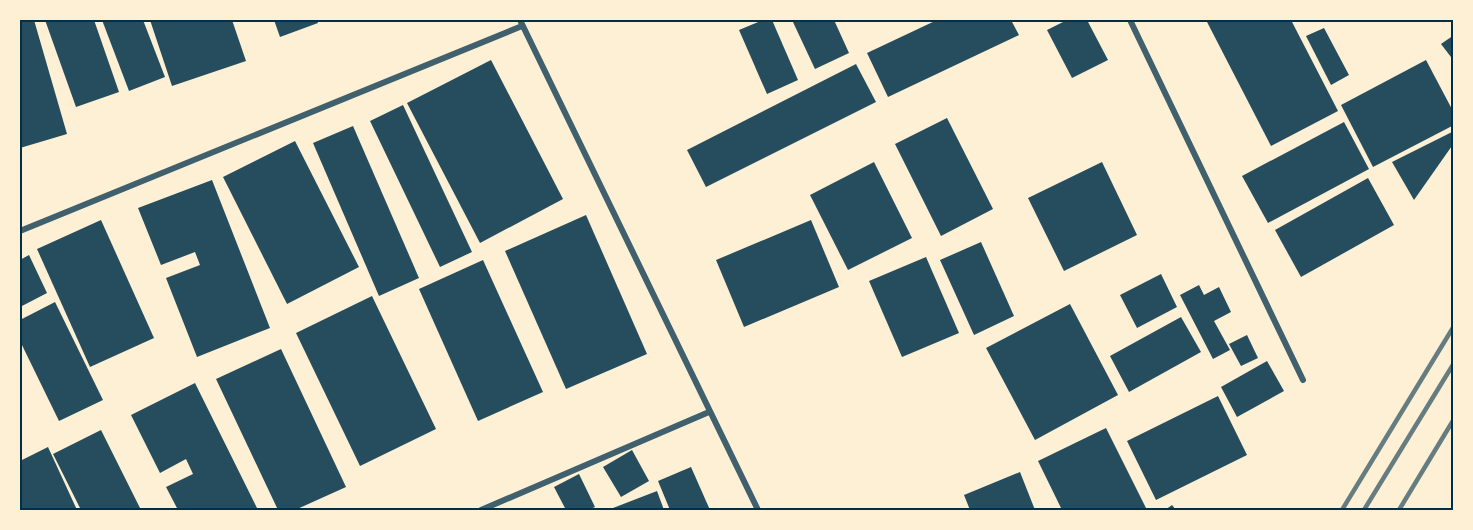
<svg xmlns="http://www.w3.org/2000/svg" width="1473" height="530" viewBox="0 0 1473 530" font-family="Lato,sans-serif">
	<rect width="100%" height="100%" fill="#fdf0d5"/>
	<g fill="#264d5e">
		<path d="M20 20H34L67 134 20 148Z"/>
		<path d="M45 20H94L119 92 76 107Z"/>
		<path d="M102 20H143L165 77 129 91Z"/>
		<path d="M150 20H232L246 61 172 86Z"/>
		<path d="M274 20H317L318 23 280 37Z"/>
		<path d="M763 20H772L798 80 767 94 739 30Z"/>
		<path d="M792 20H834L849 53 815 69Z"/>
		<path d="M937 20H1011L1019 35 888 97 867 53Z"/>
		<path d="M1067 20H1087L1108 60 1072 78 1047 30Z"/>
		<path d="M1206 20H1291L1338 111 1271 146Z"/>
		<path d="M1324 28 1349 75 1331 85 1306 36Z"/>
		<path d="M1454 35V61L1441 44Z"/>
		<path d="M491 60 563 199 480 243 407 103Z"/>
		<path d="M1426 60 1454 113V125L1373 167 1341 105Z"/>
		<path d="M856 64 876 102 706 187 687 150Z"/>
		<path d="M403 105 472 252 440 267 370 121Z"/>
		<path d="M947 118 993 209 941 236 895 144Z"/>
		<path d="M1344 122 1369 169 1268 223 1242 176Z"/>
		<path d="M353 126 419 278 379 296 313 143Z"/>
		<path d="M1454 131V143L1414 200 1392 162Z"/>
		<path d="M295 141 359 267 287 304 223 177Z"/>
		<path d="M874 162 912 238 848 270 810 195Z"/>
		<path d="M1102 162 1137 235 1064 271 1028 198Z"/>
		<path d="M1368 178 1394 225 1301 277 1275 230Z"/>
		<path d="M212 180 270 328 197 357 166 278 200 265 195 252 161 265 138 208Z"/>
		<path d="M586 215 647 354 566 389 505 251Z"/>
		<path d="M101 220 154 338 90 367 37 249Z"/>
		<path d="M811 220 839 287 744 327 716 260Z"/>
		<path d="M981 242 1014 316 974 335 940 260Z"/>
		<path d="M29 255 47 293 22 306 20 260Z"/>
		<path d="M926 257 959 333 902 357 869 281Z"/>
		<path d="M483 260 543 392 478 421 419 289Z"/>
		<path d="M1161 274 1177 307 1137 328 1120 295Z"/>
		<path d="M1199 285 1204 295 1219 287 1231 312 1214 321 1230 350 1213 359 1180 295Z"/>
		<path d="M372 296 436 429 360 466 296 333Z"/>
		<path d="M55 302 103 400 59 421 20 341V320Z"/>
		<path d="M1070 304 1118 395 1035 440 986 348Z"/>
		<path d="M1181 317 1201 352 1129 392 1110 356Z"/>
		<path d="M1247 335 1258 358 1241 366 1229 344Z"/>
		<path d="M281 349 346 487 295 510H278L216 379Z"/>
		<path d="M1267 361 1284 391 1237 417 1221 387Z"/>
		<path d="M195 383 258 510H178L166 487 193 474 186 459 160 473 131 415Z"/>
		<path d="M1218 396 1247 455 1156 500 1127 441Z"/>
		<path d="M1106 428 1147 510H1062L1038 461Z"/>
		<path d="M101 430 141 510H81L53 454Z"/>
		<path d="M48 447 77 510H20V461Z"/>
		<path d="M632 450 649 481 621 497 603 467Z"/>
		<path d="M691 467 710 510H670L658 481Z"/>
		<path d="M1020 472 1035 510H970L964 495Z"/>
		<path d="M579 474 595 507 588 510H566L554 487Z"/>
		<path d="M657 491 664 510H614L613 508Z"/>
		<path d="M1172 505 1176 510H1165Z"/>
	</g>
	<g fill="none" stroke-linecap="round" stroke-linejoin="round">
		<g stroke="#3f606c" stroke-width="6">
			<path d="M520 20 758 510"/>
			<path d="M1130 20 1303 380"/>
			<path d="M20 231 522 26"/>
			<path d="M481 510 709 412"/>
		</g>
		<g stroke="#657d81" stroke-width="4.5">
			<path d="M1342 510 1454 326"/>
			<path d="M1364 510 1454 363"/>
			<path d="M1399 510 1454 419"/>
		</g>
	</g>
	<rect width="1473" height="530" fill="none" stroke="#fdf0d5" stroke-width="42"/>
	<rect x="21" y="21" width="1431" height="488" fill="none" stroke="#003049" stroke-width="2"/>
</svg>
